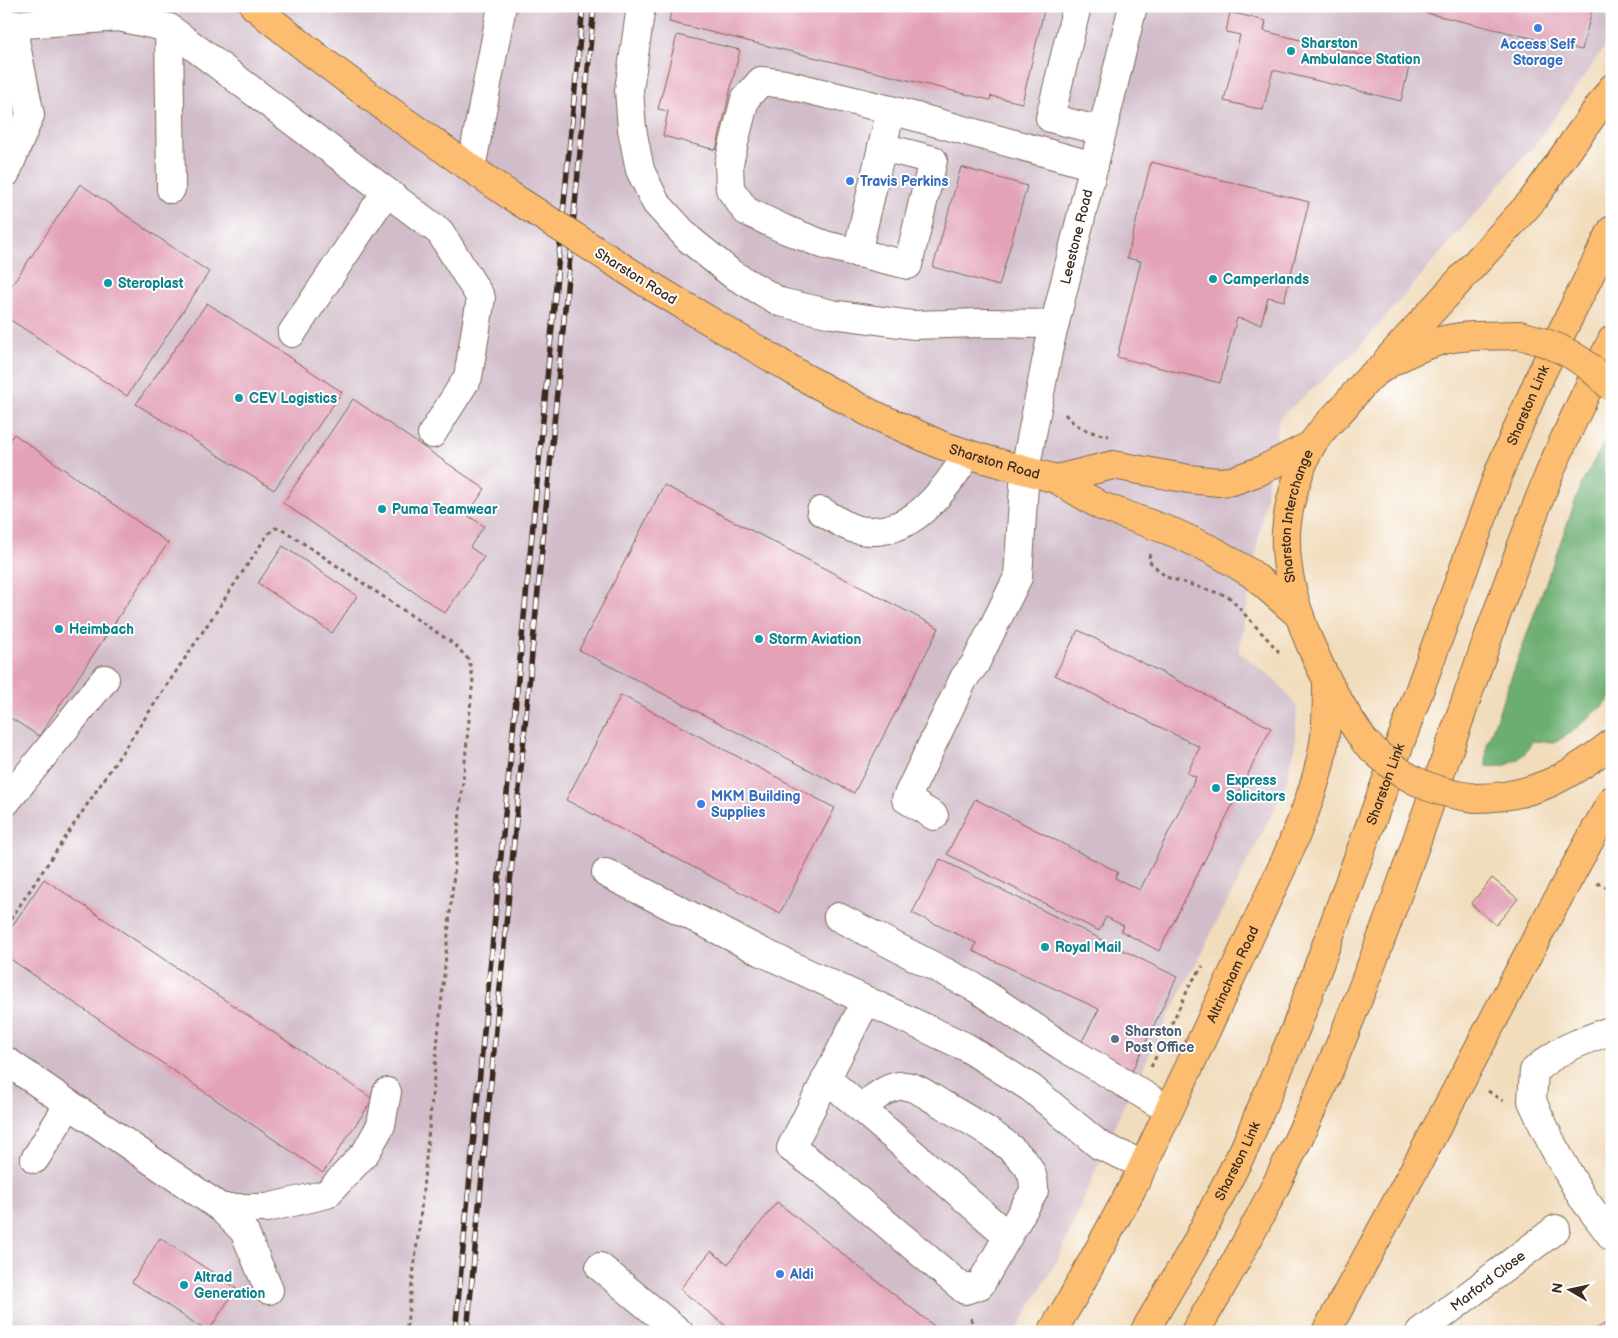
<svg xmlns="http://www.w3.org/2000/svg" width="1618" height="1338" viewBox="0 0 1618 1338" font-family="'Balsamiq Sans',sans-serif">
	<rect width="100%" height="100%" fill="#fff"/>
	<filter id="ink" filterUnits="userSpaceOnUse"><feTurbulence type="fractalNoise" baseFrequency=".02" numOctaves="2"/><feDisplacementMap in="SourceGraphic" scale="10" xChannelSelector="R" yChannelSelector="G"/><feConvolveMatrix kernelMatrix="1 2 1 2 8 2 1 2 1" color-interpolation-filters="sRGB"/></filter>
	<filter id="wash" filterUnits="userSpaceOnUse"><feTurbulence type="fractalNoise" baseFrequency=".0096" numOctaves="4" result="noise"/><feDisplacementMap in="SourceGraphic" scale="20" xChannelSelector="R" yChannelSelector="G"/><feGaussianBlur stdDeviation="1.12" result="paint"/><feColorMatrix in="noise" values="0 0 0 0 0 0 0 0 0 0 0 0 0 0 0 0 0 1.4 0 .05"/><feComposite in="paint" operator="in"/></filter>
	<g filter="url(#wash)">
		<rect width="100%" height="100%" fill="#f1dcbc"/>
		<path fill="#d1bdca" d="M6 6H1612V37L1538 141 1355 352 1279 418 1239 652 1277 682 1297 706 1295 748 1285 788 1123 1107 1057 1261 1015 1332H6Z"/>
		<path fill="#6cae72" stroke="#546c48" d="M1612 442V698L1574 730 1556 742 1532 741C1524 760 1507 769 1486 766L1487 744 1582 483 1604 443Z"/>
		<g id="blocks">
			<g fill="#e3a2b8">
				<path d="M672 6H1045L1022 103 991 96 990 100 669 22Z"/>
				<path d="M1397 6H1593L1582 50Z"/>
				<path d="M1230 12 1266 21 1264 31 1409 67 1401 101 1273 70 1263 110 1224 101 1240 35 1226 32Z"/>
				<path d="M677 35 740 50 716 150 663 136 668 111 658 109Z"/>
				<path d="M1151 162 1309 202 1284 301 1268 297 1261 324 1237 318 1220 383 1117 357 1141 261 1127 258Z"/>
				<path d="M961 167 1027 186 999 286 933 267Z"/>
				<path d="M80 184 209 272 127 396 6 317V294Z"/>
				<path d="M207 303 342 392 274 490 136 404Z"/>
				<path d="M353 399 485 489 467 515 484 526 470 547 484 557 445 613 283 503Z"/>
				<path d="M14 434 168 543 39 736 6 715V445Z"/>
				<path d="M664 485 939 628 854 793 579 650Z"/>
				<path d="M283 546 357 596 332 633 258 583Z"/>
				<path d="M1078 630 1271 728 1159 951 1121 931 1124 926 1106 917 1099 931 947 854 975 799 1118 872 1115 878 1140 890 1196 777 1187 773 1200 747 1055 675Z"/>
				<path d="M621 695 835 808 780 913 566 800Z"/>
				<path d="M940 859 1177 977 1131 1073 1080 1045 1099 1009 973 951 976 943 912 913Z"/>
				<path d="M1492 878 1518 899 1496 925 1471 904Z"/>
				<path d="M44 879 373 1099 323 1173 6 956V935Z"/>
				<path d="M777 1202 882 1285 942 1332H733L680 1289 711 1251 728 1264Z"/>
				<path d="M160 1238 236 1288 208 1332 132 1282Z"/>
				<path d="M1612 1319V1332H1591Z"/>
			</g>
		</g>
	</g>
	<g filter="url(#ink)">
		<use href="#blocks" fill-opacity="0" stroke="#7b6855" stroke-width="1"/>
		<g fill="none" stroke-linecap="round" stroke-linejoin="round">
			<defs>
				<g id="minor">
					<path d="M641 6 629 90 632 129 640 170 656 203 689 239 732 274 780 302 832 314 913 325 982 323 1055 324"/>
					<path d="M1077 6 1050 118 1102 131"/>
					<path d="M6 23 12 25 119 17 169 28 440 232 481 298 468 377 432 434"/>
					<path d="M169 28 171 189"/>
					<path d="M891 110 882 147 933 160 908 265 825 245 784 229 746 211 730 189 729 163 745 99 761 81 785 84 891 110 1094 166"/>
					<path d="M471 168 502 6"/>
					<path d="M6 173 30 115 12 25"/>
					<path d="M857 253 882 147"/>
					<path d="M292 333 386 192"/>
					<path d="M821 511C832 517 844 526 855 529 909 542 943 492 968 454"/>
					<path d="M6 802 105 679"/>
					<path id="s1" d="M934 816 906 799 964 678 975 664 1018 577 1025 470 1049 347 1133 6"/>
					<path d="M606 873 762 952 966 1047 1031 1088 1099 1145 1144 1165"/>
					<path d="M838 917 976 988 1062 1046 1169 1110"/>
					<path d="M1612 1030C1582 1041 1558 1049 1534 1071L1532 1101 1553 1146 1582 1197 1612 1237"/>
					<path d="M6 1061 221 1208 244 1231 269 1290"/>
					<path d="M826 1078 1008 1236"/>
					<path d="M862 1108C873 1099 889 1084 905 1086 917 1087 930 1097 940 1103 967 1119 1008 1140 1027 1165 1033 1174 1034 1181 1034 1191L980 1285 965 1290 827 1174 791 1148 866 1001"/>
					<path d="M35 1159 69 1104"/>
					<path d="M221 1208H267L327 1194 366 1152 381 1125 387 1092"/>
					<path d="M600 1267 679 1332"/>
					<path id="s2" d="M1420 1332 1556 1229"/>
				</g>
				<g id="major">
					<path d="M254 6C335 74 423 135 511 196"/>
					<path id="s3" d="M653 287 802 376 870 413 941 445 981 458 1056 479 1101 506 1175 533 1214 551 1252 574 1300 616"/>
					<path d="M1056 479 1113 465 1189 479 1219 482 1232 481 1260 471 1311 445"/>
				</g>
				<g id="highway">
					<path d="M1388 359 1532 201 1612 88"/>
					<path id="s4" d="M1365 742C1325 686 1283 602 1286 532 1288 504 1298 471 1311 446 1319 431 1332 420 1343 408 1353 397 1364 381 1376 372 1395 359 1418 347 1440 341 1465 334 1494 336 1519 335"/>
					<path d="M1475 798C1531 798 1568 778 1612 743"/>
					<path id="s5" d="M1052 1332 1073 1297 1136 1181 1285 861C1301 823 1317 785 1324 743 1327 723 1327 702 1327 681"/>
					<path id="s6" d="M1144 1332 1194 1247 1245 1147 1297 1025 1501 467 1541 374 1612 230"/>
					<path d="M1195 1332C1251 1239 1300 1142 1341 1042 1416 858 1473 667 1546 482 1565 434 1589 387 1612 340"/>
					<path d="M1326 1332 1420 1159 1552 909 1612 800"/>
				</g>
			</defs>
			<use href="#minor" stroke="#7b6855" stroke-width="30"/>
			<use href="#major" stroke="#7b6855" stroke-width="30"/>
			<use href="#highway" stroke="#7b6855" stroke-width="30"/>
			<g stroke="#7b6855" stroke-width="3" stroke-dasharray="4 4" stroke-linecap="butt">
				<path d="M1065 414C1076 428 1091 433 1109 436"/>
				<path d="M1150 554 1148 560 1166 577 1228 596 1282 655"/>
				<path d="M1597 883 1612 890"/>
				<path d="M6 926 268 534 275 528 282 529 454 644 469 660 473 679 420 1220 406 1332"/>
				<path d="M1151 1067 1191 983 1203 966"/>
				<path d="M1488 1091 1503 1101"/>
				<path d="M971 1318 974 1332"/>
			</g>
			<use href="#minor" stroke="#fff" stroke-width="28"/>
			<use href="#major" stroke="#fcbd6f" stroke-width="28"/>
			<use href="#highway" stroke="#fcbd6f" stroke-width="28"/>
			<defs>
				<g id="rail">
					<path d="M455 1332 583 6"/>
					<path d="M467 1332 594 6"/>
				</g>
			</defs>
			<use href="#rail" stroke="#3b2a1e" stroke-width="5.5"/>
			<use href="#rail" stroke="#fff" stroke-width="4" stroke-dasharray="11" stroke-linecap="butt"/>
			<defs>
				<path id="major-bridge" d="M511 196 653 287"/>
				<g id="highway-bridge">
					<path d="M1519 335C1558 344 1585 359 1612 388"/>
					<path d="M1365 742C1399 776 1427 792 1475 798"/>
				</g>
			</defs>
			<use href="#major-bridge" stroke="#7b6855" stroke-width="30" stroke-linecap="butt"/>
			<use href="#highway-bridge" stroke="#7b6855" stroke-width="30" stroke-linecap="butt"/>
			<use href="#major-bridge" stroke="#fcbd6f" stroke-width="28"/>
			<use href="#highway-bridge" stroke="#fcbd6f" stroke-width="28"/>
		</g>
	</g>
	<g fill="#3f7fe0" stroke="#fff" stroke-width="2">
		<circle cx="1538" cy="28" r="5"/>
		<circle cx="850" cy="181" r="5"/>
		<circle cx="701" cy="804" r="5"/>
		<circle cx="780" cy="1274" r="5"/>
	</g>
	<g fill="#0f9aa8" stroke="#fff" stroke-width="2">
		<circle cx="1291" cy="51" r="5"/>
		<circle cx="1213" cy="279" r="5"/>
		<circle cx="108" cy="283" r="5"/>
		<circle cx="239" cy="398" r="5"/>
		<circle cx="382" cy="509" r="5"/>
		<circle cx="59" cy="629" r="5"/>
		<circle cx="759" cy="639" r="5"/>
		<circle cx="1216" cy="788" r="5"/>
		<circle cx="1045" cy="947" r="5"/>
		<circle cx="184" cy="1285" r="5"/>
	</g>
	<circle fill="#5c6f8a" stroke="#fff" stroke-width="2" cx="1115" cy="1039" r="5"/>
	<g text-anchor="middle" stroke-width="4" stroke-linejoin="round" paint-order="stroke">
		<g font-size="14" font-weight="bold" fill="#0d838f" stroke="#fff" text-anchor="start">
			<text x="1301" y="48">Sharston<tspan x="1301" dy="16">Ambulance Station</tspan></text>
			<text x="1223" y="284">Camperlands</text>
			<text x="118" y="288">Steroplast</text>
			<text x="249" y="403">CEV Logistics</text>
			<text x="392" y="514">Puma Teamwear</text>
			<text x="69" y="634">Heimbach</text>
			<text x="769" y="644">Storm Aviation</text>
			<text x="1226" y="785">Express<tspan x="1226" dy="16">Solicitors</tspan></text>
			<text x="1055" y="952">Royal Mail</text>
			<text x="194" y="1282">Altrad<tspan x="194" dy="16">Generation</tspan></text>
		</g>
		<g font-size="14" font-weight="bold" fill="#366cbe" stroke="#fff" text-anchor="start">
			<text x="1538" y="49" text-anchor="middle">Access Self<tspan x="1538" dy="16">Storage</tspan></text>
			<text x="860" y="186">Travis Perkins</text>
			<text x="711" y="801">MKM Building<tspan x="711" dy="16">Supplies</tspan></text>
			<text x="790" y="1279">Aldi</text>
		</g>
		<g font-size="14" fill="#3b2a1e" stroke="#fff">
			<text dy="5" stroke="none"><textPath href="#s1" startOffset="628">Leestone Road</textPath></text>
			<text transform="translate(636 276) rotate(32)" y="5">Sharston Road</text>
			<text dy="5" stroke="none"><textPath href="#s6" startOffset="1005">Sharston Link</textPath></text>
			<text dy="5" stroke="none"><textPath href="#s3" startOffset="385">Sharston Road</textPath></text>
			<text dy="5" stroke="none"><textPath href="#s4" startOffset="245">Sharston Interchange</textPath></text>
			<text dy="5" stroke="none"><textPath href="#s6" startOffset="600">Sharston Link</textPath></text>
			<text dy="5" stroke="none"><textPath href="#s5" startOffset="401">Altrincham Road</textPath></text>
			<text dy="5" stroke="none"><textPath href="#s6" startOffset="195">Sharston Link</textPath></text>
			<text dy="5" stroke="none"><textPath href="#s2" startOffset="85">Marford Close</textPath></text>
		</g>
		<g font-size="14" font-weight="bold" fill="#4e5e75" stroke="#fff" text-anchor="start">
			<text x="1125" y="1036">Sharston<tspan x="1125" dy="16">Post Office</tspan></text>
		</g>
	</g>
	<rect width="1618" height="1338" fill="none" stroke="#fff" stroke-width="25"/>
	<g transform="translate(1570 1290) rotate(279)" stroke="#ffffff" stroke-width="4" paint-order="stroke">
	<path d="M0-4L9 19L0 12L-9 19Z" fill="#3b2a1e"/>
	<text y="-8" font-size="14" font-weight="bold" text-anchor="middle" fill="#3b2a1e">N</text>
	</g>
</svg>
